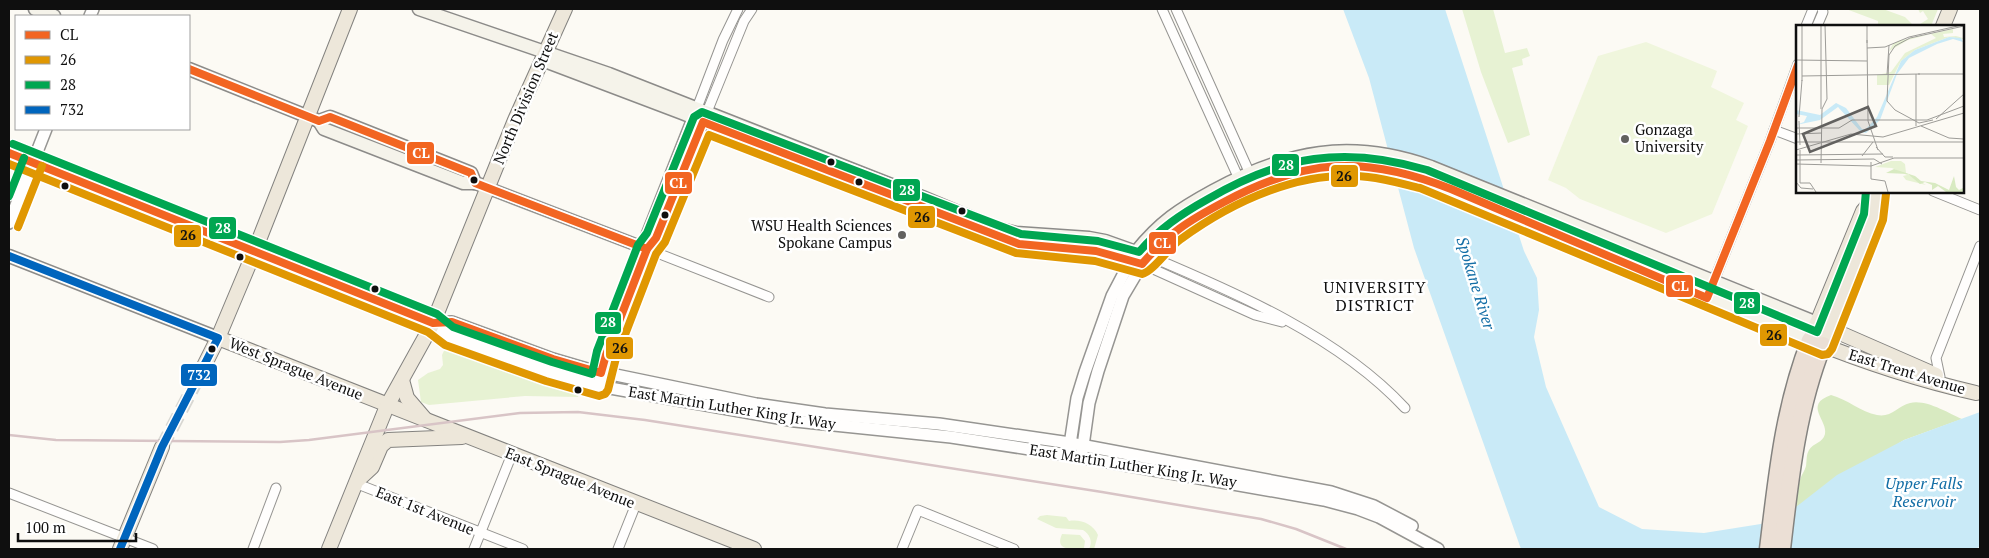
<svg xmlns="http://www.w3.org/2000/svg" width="1989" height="558" viewBox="0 0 1989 558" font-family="'PT Serif',serif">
	<rect width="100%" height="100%" fill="#fcfaf4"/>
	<g fill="#e7f2d3">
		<path d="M1462 9H1493L1505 53 1527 48 1530 56 1522 59 1523 65 1512 68 1530 135 1508 143 1481 72Z"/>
		<path d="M1846 9H1883L1905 17 1913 25 1917 26 1928 19 1923 11 1920 13 1918 9H1938L1931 26H1878V21Z"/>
		<path d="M448 342 522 371 580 388 578 397 525 396 429 405 421 402 418 380 428 373 440 369 443 365 442 355Z"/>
		<path d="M1047 515 1066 517 1069 521C1081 519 1093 524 1098 535L1094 549H1089C1093 542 1090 534 1083 530L1056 528 1037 519 1040 516Z"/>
		<path d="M1062 534 1080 535 1085 541 1084 548 1081 549C1069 549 1055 550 1062 534Z"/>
	</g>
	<path fill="#d8eac1" d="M1831 395C1847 399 1861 412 1877 415 1891 418 1898 406 1910 403 1926 399 1948 413 1962 419L1904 440 1796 507C1797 499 1797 489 1800 480 1801 475 1805 471 1806 466 1807 460 1806 455 1809 450 1813 443 1823 443 1825 434 1828 420 1803 405 1831 395Z"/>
	<path fill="#f0f6dd" d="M1646 42 1717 71 1711 87 1744 103 1736 120 1748 126 1712 214 1666 233 1580 199 1566 188 1548 180 1598 56Z"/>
	<path fill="#c9eaf7" d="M1343 9H1445L1524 251 1537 278 1539 310 1534 337 1546 387 1599 507 1642 529 1704 533 1767 523 1796 507 1837 475 1904 440 1980 412V546L1976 549H1521L1414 248 1369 78Z"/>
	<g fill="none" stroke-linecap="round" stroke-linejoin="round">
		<path stroke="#d8d7d2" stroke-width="14" stroke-dasharray="14 7" stroke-linecap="butt" d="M162 447 197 380"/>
		<defs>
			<g id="minor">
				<path d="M1162 9 1244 190"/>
				<path d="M1176 9 1255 185"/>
				<path d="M1806 26 1813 9"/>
				<path d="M1817 26 1823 12 1822 9"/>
				<path d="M697 108 723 40 738 9"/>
				<path d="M707 112 744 21 752 9"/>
				<path d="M1774 130 1798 139"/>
				<path d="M1933 191 1980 210"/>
				<path d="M647 249 769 297"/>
				<path d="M1149 256C1237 293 1339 337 1405 408"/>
				<path d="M1142 264 1255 315 1282 322"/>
				<path d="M1707 298 1770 141 1798 64"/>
				<path d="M1940 377 1936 358 1980 246"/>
				<path d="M355 483 523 549"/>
				<path d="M9 493 153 549"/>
				<path d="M253 549 276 488"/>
				<path d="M474 549 512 454"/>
				<path d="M618 549 636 504"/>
				<path d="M902 549 918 510 1014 549"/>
			</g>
			<g id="tertiary">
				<path d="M90 16 93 9"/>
				<path d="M9 153 433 323 448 336 549 372 599 386 795 421 951 437 1068 455 1324 500 1358 509 1379 517 1438 549"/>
				<path d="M488 188 647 249"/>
				<path d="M9 223 46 129"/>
				<path d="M647 249V235L696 111"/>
				<path d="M433 323 452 322 553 359 587 369 756 404 825 414 939 424 1070 443 1331 492 1374 506 1412 526"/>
				<path d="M600 379 606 355 647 249 656 238 706 114"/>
				<path d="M1069 451 1077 398 1085 372 1112 296 1134 254"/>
				<path d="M1082 453 1089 403 1098 371 1123 296 1142 264"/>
			</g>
			<g id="secondary">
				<path d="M35 9 54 16"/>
				<path d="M419 9 609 74 922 197 996 228 1016 233 1089 238 1105 241 1136 252C1160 222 1180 209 1213 191 1287 151 1350 138 1431 167L1817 323"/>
				<path d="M542 60 682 113 912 205 955 219"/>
				<path d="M189 69 319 121 330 117 451 165 471 173 475 183"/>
				<path d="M319 121 324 129 463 183H475L481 185"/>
				<path d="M994 235C1024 247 1043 245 1074 248 1098 250 1119 255 1142 264 1150 255 1158 244 1168 236 1183 224 1202 214 1219 204 1288 166 1346 153 1423 179L1810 340"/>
				<path d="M9 256 218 338"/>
			</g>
			<g id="primary">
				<path d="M1943 26 1950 9"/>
				<path d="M1875 197 1863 211 1810 340C1864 362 1919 380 1976 393"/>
				<path d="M1817 323 1936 375"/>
				<path d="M1826 337 1874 216 1876 195"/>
				<path d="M218 338 754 549"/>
				<path d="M197 380 218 338 255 250 350 9"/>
				<path d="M402 380 407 398 425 419"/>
				<path d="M359 479 372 467 381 446 388 440 462 437"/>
				<path d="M120 549 162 447"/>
				<path d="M329 549 387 406 433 323 515 120 565 9"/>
			</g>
			<g id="motorway">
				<path d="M1768 549C1777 476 1783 409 1810 340"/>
				<path d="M1782 549C1790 480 1797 410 1823 345"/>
			</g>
		</defs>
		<use href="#minor" stroke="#969592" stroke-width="11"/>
		<use href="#tertiary" stroke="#969592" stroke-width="14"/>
		<use href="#secondary" stroke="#8c8b89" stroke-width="15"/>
		<use href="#primary" stroke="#83827f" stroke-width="16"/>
		<use href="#motorway" stroke="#83827f" stroke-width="19"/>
		<use href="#minor" stroke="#fffefd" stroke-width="9"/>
		<use href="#tertiary" stroke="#fffefd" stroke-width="11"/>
		<use href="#secondary" stroke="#f5f3ea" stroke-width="12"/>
		<use href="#primary" stroke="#ede7da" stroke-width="14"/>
		<use href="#motorway" stroke="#ebdfd5" stroke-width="16"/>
		<path stroke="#d8c4c6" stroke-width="2.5" d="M9 435 56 440 280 442 309 440 520 413 578 412 645 420 1102 492 1261 519 1296 529 1346 549"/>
		<defs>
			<g id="bus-1">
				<path d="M189 69 319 121 330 117 471 173 475 183 647 249"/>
				<path d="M9 153 433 323 452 322 553 359 601 373 606 355 647 249 656 238 703 122 1019 244 1096 251 1142 264C1169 233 1188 221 1224 202 1306 158 1365 155 1451 189L1707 298 1770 141 1798 65"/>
			</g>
			<g id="bus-2">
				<path d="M9 164 428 332 445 345 546 381 599 396 605 394 608 390 616 358 656 254 665 242 709 135 1016 253 1095 261 1142 274C1153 272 1169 247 1181 239 1233 201 1302 169 1368 177 1386 179 1403 184 1420 188L1822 355 1828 354 1832 349 1883 220 1886 194"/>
				<path d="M18 227 42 166"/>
			</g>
			<g id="bus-3">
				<path d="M13 144 437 314 453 327 552 362 592 374 597 351 638 245 647 233 694 117 702 112 1021 234 1098 241 1139 252C1159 229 1181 214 1208 199 1282 156 1344 145 1427 170L1817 332 1864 214 1866 191"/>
				<path d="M9 196 24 158"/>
			</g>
			<path id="bus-4" d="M9 256 218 338 162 447 120 549"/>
		</defs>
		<use href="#bus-1" stroke="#fff" stroke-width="11"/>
		<use href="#bus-2" stroke="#fff" stroke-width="11"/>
		<use href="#bus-3" stroke="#fff" stroke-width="11"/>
		<use href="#bus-4" stroke="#fff" stroke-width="11"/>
		<use href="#bus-1" stroke="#f26522" stroke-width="8"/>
		<use href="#bus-2" stroke="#e09702" stroke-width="8"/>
		<use href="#bus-3" stroke="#00a651" stroke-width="8"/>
		<use href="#bus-4" stroke="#0065bd" stroke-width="8"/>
	</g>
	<g fill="#62615f" stroke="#fff" stroke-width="2">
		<circle cx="1625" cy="139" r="5"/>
		<circle cx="902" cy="235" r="5"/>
	</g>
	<g fill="#0f0f0f" stroke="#fff" stroke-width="2">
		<circle cx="831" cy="162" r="4.5"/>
		<circle cx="474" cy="180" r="4.5"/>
		<circle cx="859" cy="182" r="4.5"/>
		<circle cx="65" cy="186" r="4.5"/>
		<circle cx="962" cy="211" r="4.5"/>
		<circle cx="665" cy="215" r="4.5"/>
		<circle cx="240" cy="257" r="4.5"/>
		<circle cx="375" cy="289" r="4.5"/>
		<circle cx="212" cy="349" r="4.5"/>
		<circle cx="578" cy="390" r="4.5"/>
	</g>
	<g text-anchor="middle" stroke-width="5" stroke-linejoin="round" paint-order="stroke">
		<g font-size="15" fill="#0f0f0f" stroke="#fff">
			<text transform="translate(526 98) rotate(-67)" y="5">North Division Street</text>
			<text transform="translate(296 369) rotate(22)" y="5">West Sprague Avenue</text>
			<text transform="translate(1907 372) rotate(17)" y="5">East Trent Avenue</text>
			<text transform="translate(732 408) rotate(9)" y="5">East Martin Luther King Jr. Way</text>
			<text transform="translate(1133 466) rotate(9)" y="5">East Martin Luther King Jr. Way</text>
			<text transform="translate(570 478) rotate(22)" y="5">East Sprague Avenue</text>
			<text transform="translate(425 511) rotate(22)" y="5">East 1st Avenue</text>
		</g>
		<g font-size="15" fill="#0f0f0f" stroke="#fff" text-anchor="start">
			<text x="1635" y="135">Gonzaga<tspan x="1635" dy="17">University</tspan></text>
			<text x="892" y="231" text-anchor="end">WSU Health Sciences<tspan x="892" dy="17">Spokane Campus</tspan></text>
		</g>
		<g font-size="16" font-style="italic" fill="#136ea6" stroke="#fff">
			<text transform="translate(1476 283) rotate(73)" y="6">Spokane River</text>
			<text x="1924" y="489">Upper Falls<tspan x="1924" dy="18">Reservoir</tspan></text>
		</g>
		<g font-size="16" letter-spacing="1" fill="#0f0f0f" stroke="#fff">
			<text x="1375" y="293">UNIVERSITY<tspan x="1375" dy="18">DISTRICT</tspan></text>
		</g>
	</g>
	<g transform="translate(1796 25)">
		<rect width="168" height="168" fill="#fcfaf4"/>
		<path d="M162 3 157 4V8L147 9 148 12 160 11 167 13V14L153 12 119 25 105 36 93 60H81V50L95 47 109 28 140 13 135 9 112 15 93 26 97 19 102 16ZM95 136H105L109 139 110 148 130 160 110 155 107 151 111 150 96 143 79 142Z" fill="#e7f2d3"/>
		<path d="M98 144 119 151 125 156 139 158 153 165 158 151 160 162 163 165 167 163V167H150L142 161 136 165V160L129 157 124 159 112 149 90 148Z" fill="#d8eac1"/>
		<path d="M153 12 165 13 167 17 157 14 141 19 113 33 101 49 84 95 70 108 65 107 42 82 24 95 0 100 8 97 11 91 0 89V85L24 90 40 78 50 83 66 104H70L81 92 105 36 119 25Z" fill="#c9eaf7"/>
		<path fill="none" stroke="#9d9c98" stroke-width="1" d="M6 0V56M71 15 72 96M71 18V0M71 23 89 22 113 12 166 0M0 35 71 36M122 49H168M91 50 93 20M6 51 124 49M25 84V0M3 92 6 55M140 94 168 69M137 95 123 98 99 85 91 76 93 30 99 21 114 13 168 1M3 96 4 120M72 96 82 125M120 101V49M125 101 153 113 168 114M0 103H43L56 95H131L168 81M0 109 26 108M0 117H168M80 122 89 132H97M0 125 55 109 87 112 168 88M4 125V158H14L20 167M0 130 87 129M66 131 77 117M0 135 78 134 86 139M75 137V154L89 156 92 167M25 138 26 84 31 74 29 0M0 139 75 141 98 133H168M0 157 5 163 17 164"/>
		<path fill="#62615f" fill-opacity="0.15" stroke="#62615f" stroke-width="2.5" d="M72 82 80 101 14 127 7 109Z"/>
		<rect width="168" height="168" fill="none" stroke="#0f0f0f" stroke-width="2.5"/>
	</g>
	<g stroke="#fff" stroke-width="2">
		<rect x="406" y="141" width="29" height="24" rx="5" fill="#f26522"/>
		<rect x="1271" y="153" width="29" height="24" rx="5" fill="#00a651"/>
		<rect x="1330" y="164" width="29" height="24" rx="5" fill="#e09702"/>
		<rect x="664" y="171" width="29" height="24" rx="5" fill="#f26522"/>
		<rect x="892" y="178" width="29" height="24" rx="5" fill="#00a651"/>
		<rect x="907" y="205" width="29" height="24" rx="5" fill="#e09702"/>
		<rect x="208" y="216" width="29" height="24" rx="5" fill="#00a651"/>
		<rect x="173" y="224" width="29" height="24" rx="5" fill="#e09702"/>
		<rect x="1148" y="231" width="29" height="24" rx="5" fill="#f26522"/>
		<rect x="1665" y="274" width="29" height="24" rx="5" fill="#f26522"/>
		<rect x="1733" y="291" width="28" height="24" rx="5" fill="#00a651"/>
		<rect x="594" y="311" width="28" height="24" rx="5" fill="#00a651"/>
		<rect x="1759" y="323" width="29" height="24" rx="5" fill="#e09702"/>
		<rect x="605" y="336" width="29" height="24" rx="5" fill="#e09702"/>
		<rect x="180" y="363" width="38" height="24" rx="5" fill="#0065bd"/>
	</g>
	<g font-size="14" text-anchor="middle" font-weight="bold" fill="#fff">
		<text x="421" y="158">CL</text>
		<text x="1286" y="170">28</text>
		<text x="678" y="188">CL</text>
		<text x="907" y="195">28</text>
		<text x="223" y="233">28</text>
		<text x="1162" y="248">CL</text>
		<text x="1680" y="291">CL</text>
		<text x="1747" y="308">28</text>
		<text x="608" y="327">28</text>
		<text x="199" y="380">732</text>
	</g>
	<g font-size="14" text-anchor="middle" font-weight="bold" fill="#111">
		<text x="1344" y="181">26</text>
		<text x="922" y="222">26</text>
		<text x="188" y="240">26</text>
		<text x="1774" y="340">26</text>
		<text x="620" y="353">26</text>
	</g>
	<rect width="1989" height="558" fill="none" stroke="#0f0f0f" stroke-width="20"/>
	<rect x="15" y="15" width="175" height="115" fill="#ffffff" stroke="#9f9f9f"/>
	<rect x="25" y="31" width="25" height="8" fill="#f26522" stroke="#9f9f9f"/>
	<text x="60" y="40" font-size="15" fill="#0f0f0f">CL</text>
	<rect x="25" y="56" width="25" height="8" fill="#e09702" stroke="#9f9f9f"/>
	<text x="60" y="65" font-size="15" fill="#0f0f0f">26</text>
	<rect x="25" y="81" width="25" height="8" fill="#00a651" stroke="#9f9f9f"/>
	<text x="60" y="90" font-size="15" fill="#0f0f0f">28</text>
	<rect x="25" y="106" width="25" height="8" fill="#0065bd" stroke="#9f9f9f"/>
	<text x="60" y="115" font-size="15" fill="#0f0f0f">732</text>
	<path d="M18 533v8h118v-8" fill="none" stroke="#0f0f0f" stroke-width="2.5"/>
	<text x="25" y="533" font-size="15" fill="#0f0f0f" stroke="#ffffff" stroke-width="4" paint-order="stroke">100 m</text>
</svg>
